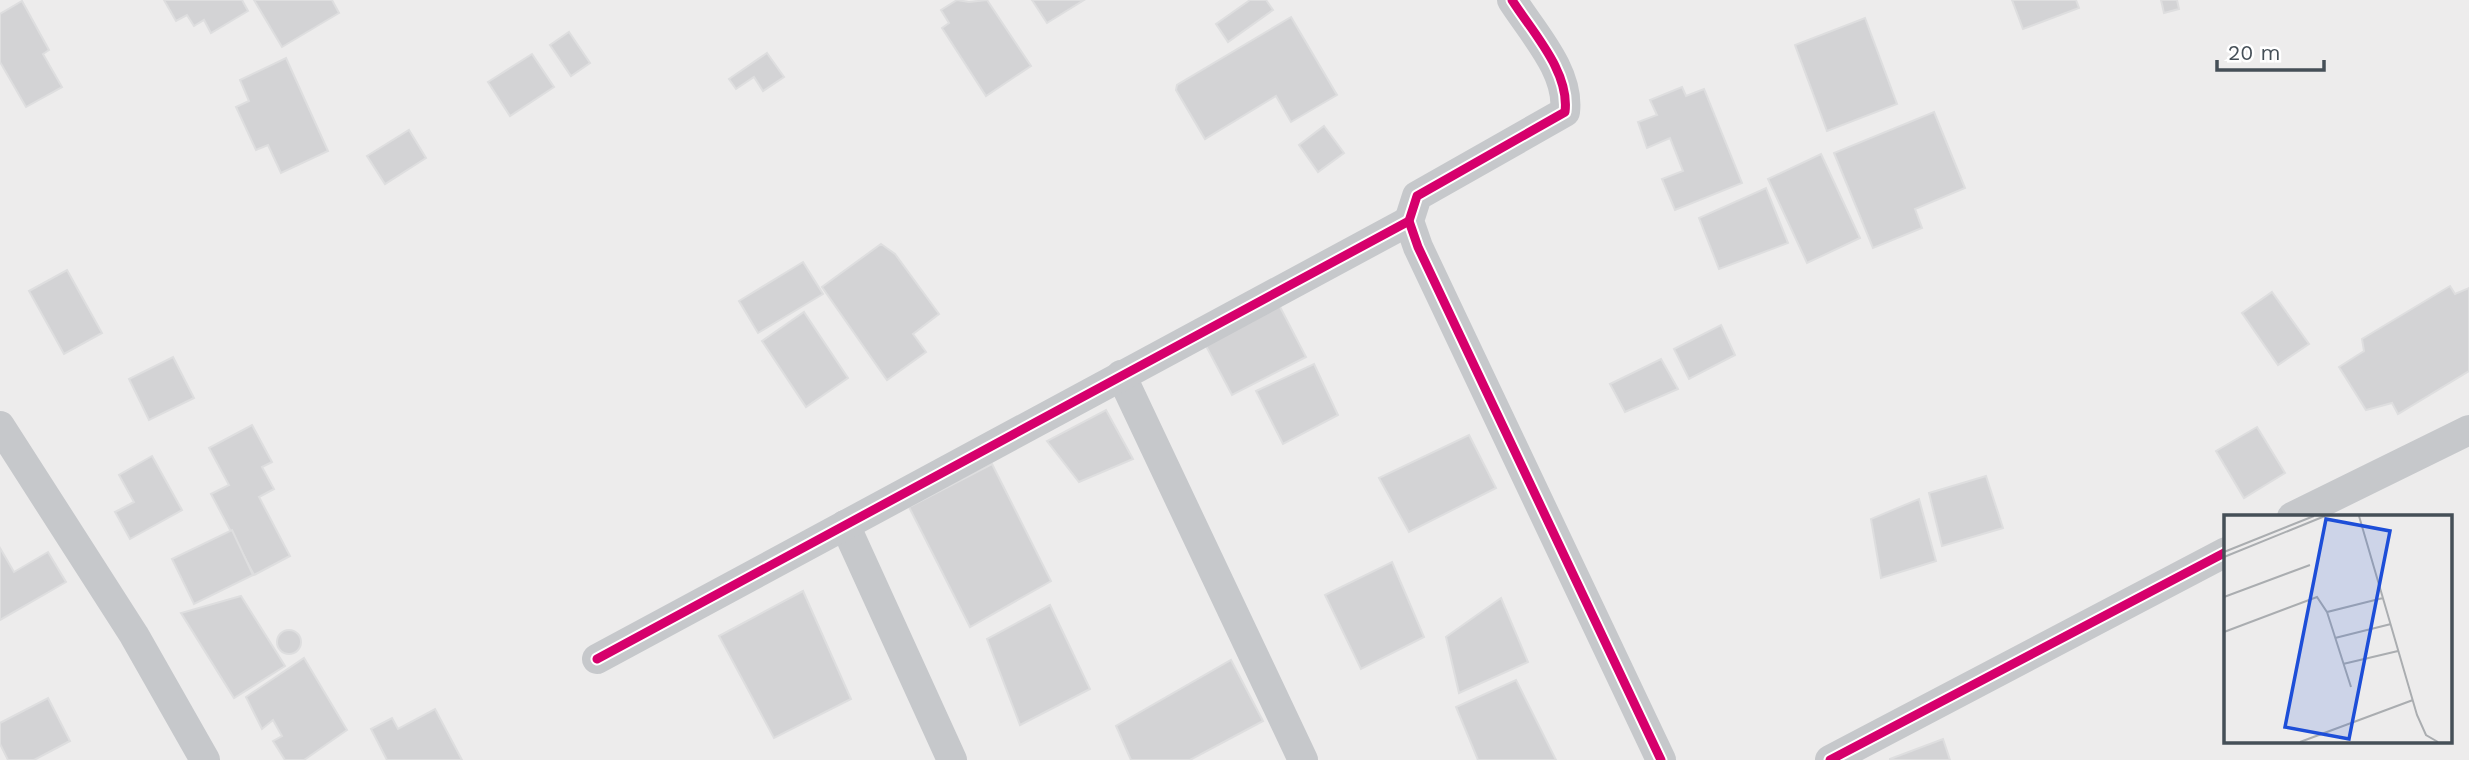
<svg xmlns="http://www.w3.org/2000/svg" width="2469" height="760" viewBox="0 0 2469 760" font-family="'Work Sans',sans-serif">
	<rect width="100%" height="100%" fill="#edecec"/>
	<g fill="#d3d3d5" stroke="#dededf" stroke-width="2">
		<path d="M164 0H242L248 11 211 33 204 20 194 26 187 15 176 21Z"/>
		<path d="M254 0H332L339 13 282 47Z"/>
		<path d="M957 0 969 2 987 0 1031 66 986 96 942 28 949 23 941 10Z"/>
		<path d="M1032 0H1084L1047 23Z"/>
		<path d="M1250 0H1266L1273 10 1228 42 1216 24Z"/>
		<path d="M2012 0H2076L2079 8 2023 29Z"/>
		<path d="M2161 0H2177L2179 9 2164 13Z"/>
		<path d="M22 1 49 50 43 54 62 87 26 107 0 62V14Z"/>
		<path d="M1291 17 1337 95 1291 122 1276 96 1205 139 1176 90 1177 85Z"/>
		<path d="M1865 18 1897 104 1827 131 1795 45Z"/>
		<path d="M569 32 590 63 571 76 550 45Z"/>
		<path d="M767 53 784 77 763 91 754 77 736 89 729 79Z"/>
		<path d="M532 54 554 87 510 116 488 82Z"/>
		<path d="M286 58 328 151 281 173 268 145 256 150 236 107 249 101 240 80Z"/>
		<path d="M1682 87 1686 96 1704 89 1742 183 1675 210 1662 179 1683 171 1670 138 1647 148 1638 122 1657 115 1650 100Z"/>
		<path d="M1934 112 1965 188 1915 209 1922 228 1873 248 1834 153Z"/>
		<path d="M1324 126 1344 153 1318 172 1299 145Z"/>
		<path d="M409 130 426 158 385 184 367 156Z"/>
		<path d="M1821 154 1860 238 1807 263 1768 179Z"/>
		<path d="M1766 188 1788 243 1719 269 1699 218Z"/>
		<path d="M881 244 895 254 939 314 913 334 926 352 887 380 822 287Z"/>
		<path d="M803 262 823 294 758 333 739 301Z"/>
		<path d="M67 270 102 333 64 354 29 291Z"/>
		<path d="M2450 286 2455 294 2469 288V371L2398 414 2392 403 2366 410 2339 367 2364 351 2362 339Z"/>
		<path d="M2272 292 2309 344 2278 365 2242 313Z"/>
		<path d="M1279 305 1306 357 1232 395 1205 344Z"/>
		<path d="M804 312 848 378 806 407 762 341Z"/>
		<path d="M1721 325 1735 355 1689 379 1674 349Z"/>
		<path d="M173 357 194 398 149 420 129 379Z"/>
		<path d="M1661 359 1678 389 1625 412 1610 384Z"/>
		<path d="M1314 364 1338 415 1283 444 1256 391Z"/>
		<path d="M1106 410 1133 459 1079 482 1047 441Z"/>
		<path d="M252 425 272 462 262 467 274 489 259 497 290 556 254 575 211 494 229 485 209 448Z"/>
		<path d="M2257 427 2285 473 2244 498 2216 451Z"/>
		<path d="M1469 435 1496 488 1409 532 1379 478Z"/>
		<path d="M152 456 182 510 130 539 115 512 134 502 119 475Z"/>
		<path d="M992 464 1051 581 970 627 909 507Z"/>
		<path d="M1986 476 2003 528 1942 546 1929 493Z"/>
		<path d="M1919 499 1936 561 1881 578 1871 519Z"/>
		<path d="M232 530 253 575 194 604 172 559Z"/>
		<path d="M0 548 14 572 48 552 66 582 0 620Z"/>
		<path d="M1392 562 1424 637 1361 669 1325 595Z"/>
		<path d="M803 591 851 699 774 738 719 636Z"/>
		<path d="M241 596 285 666 234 698 181 613Z"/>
		<path d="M1501 598 1528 662 1459 693 1446 637Z"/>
		<path d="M1050 605 1090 689 1020 725 987 639Z"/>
		<circle cx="289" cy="642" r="12"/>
		<path d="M304 658 347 730 304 760H285L273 741 282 736 273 720 262 729 246 697Z"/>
		<path d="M1231 660 1263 721 1190 760H1131L1116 726Z"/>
		<path d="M1516 680 1556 760H1478L1456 707Z"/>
		<path d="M48 698 70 741 34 760H8L0 744V723Z"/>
		<path d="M435 709 462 760H387L371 729 392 718 398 729Z"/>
		<path d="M1943 739 1950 760H1890V759Z"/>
	</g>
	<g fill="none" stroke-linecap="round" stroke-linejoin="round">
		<g stroke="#c6c8cb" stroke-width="30">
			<path d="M1512 0C1533 33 1570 72 1565 112L1417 196 1409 221 1418 247 1661 760"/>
			<path d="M1121 375 1303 760"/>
			<path d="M0 426 134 635 205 760"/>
			<path d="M2292 517 2469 430"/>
			<path d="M845 525 952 760"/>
			<path d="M597 659 1409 221"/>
			<path d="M1830 760 2226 552"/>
		</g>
		<defs>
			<g id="cycleway">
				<path d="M1512 0C1533 33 1570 72 1565 112L1417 196 1409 221 1418 247 1661 760"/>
				<path d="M597 659 1409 221"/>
				<path d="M1830 760 2226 552"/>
			</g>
		</defs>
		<use href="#cycleway" stroke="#fff" stroke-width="13"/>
		<use href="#cycleway" stroke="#d6006c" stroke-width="9"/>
	</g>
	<g transform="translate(2224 515)">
		<rect width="228" height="228" fill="#edecec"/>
		<path fill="none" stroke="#aaadb0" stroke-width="2" d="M135 1 193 200 202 220 214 227M0 37 90 1M0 42 101 1M0 82 86 50M103 97 127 172M0 117 93 82 103 97 159 83M111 123 167 109M119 149 174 136M76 227 189 185"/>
		<path fill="#1d4ed8" fill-opacity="0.15" stroke="#1d4ed8" stroke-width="3.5" d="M102 4 166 16 125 224 61 212Z"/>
		<rect width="228" height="228" fill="none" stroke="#454f57" stroke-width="3.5"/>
	</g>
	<path d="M2217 60v10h107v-10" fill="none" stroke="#454f57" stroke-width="3.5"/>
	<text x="2228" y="60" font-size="21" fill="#454f57" stroke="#ffffff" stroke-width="5" paint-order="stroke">20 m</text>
</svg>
